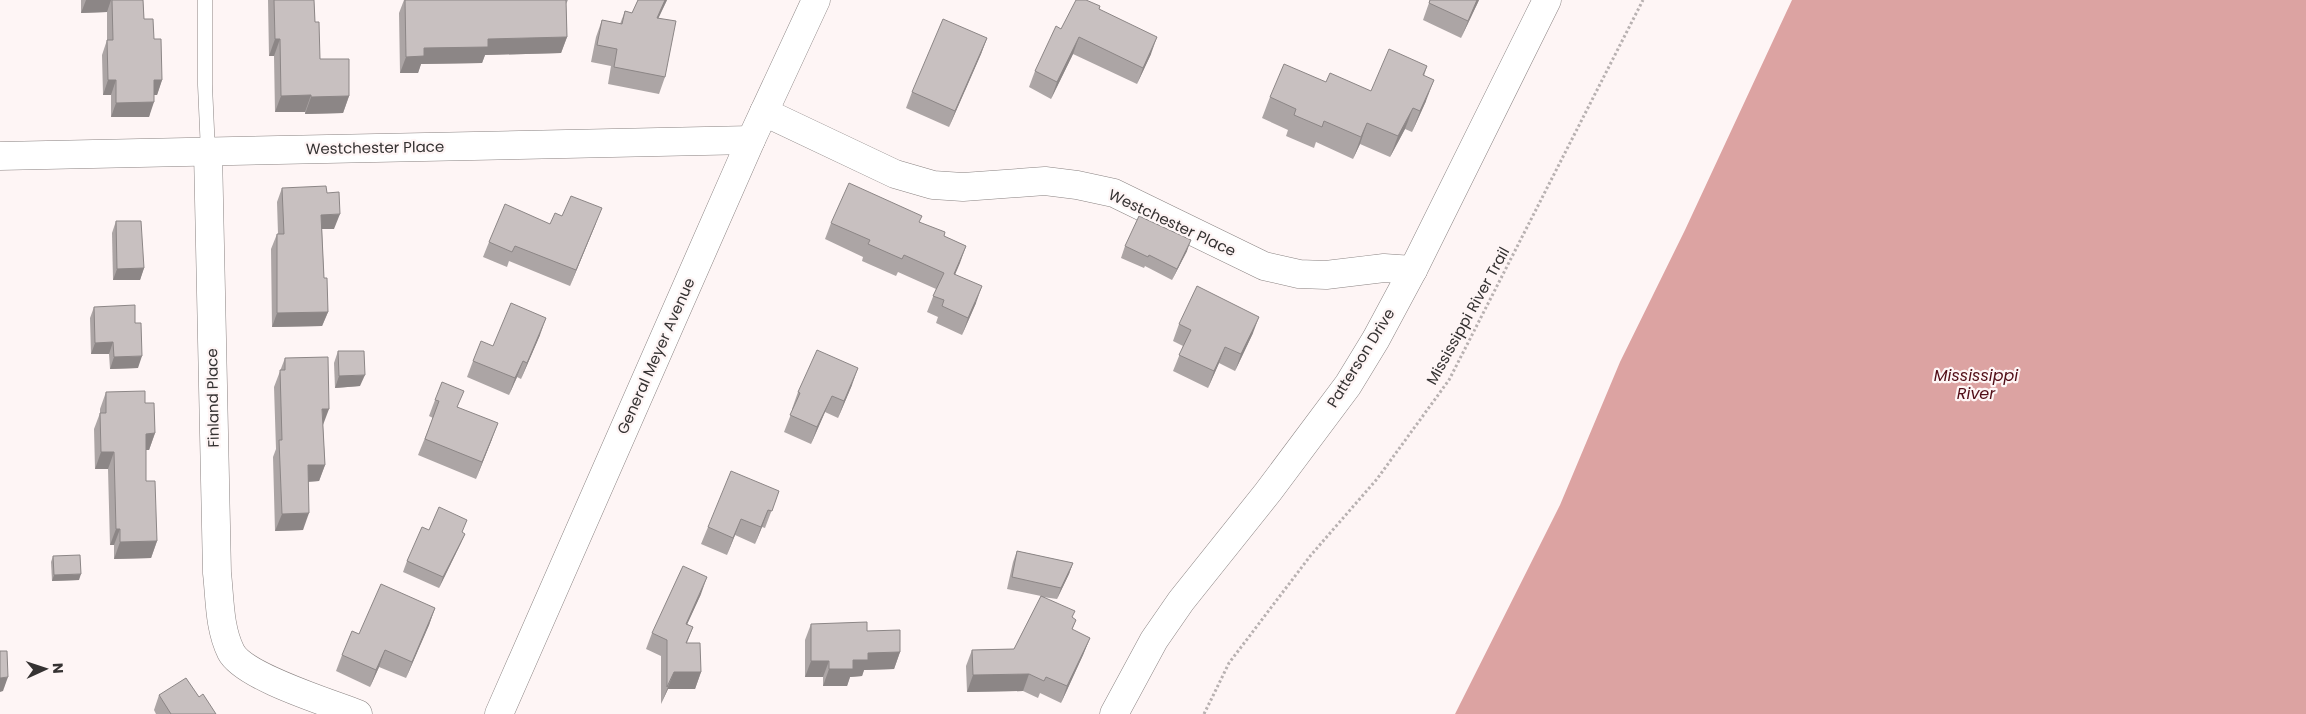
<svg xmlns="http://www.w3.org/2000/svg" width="2306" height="714" viewBox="0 0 2306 714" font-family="Poppins,sans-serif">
	<rect width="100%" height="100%" fill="#fef5f5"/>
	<path fill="#dca3a2" d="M1792 0H2306V714H1455L1560 505 1620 362 1685 230Z"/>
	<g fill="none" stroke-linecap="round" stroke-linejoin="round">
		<defs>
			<path id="service" d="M205 0V85L208 152"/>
			<g id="minor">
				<path d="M764 112 895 174 933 185 963 187 1045 181 1077 185 1114 193 1264 266 1299 274 1326 275 1384 268 1413 270"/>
				<path d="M208 152 217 573C220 599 219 628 231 652 244 677 330 703 358 714"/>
				<path d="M0 156 751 140"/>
			</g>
			<g id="tertiary">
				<path d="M499 714 751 140 816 0"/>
				<path d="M1114 714 1154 640 1181 601 1268 492 1348 385 1376 339 1413 270 1547 0"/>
			</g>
		</defs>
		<use href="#service" stroke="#8a8382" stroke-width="15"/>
		<use href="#minor" stroke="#8a8382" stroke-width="29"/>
		<use href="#tertiary" stroke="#8a8382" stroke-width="29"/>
		<path stroke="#b8b1b1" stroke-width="3" stroke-dasharray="2.5 2.5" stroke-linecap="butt" d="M1204 714 1229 663 1311 555 1377 479 1449 380 1643 0"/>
		<use href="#service" stroke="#fff" stroke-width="14"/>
		<use href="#minor" stroke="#fff" stroke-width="28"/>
		<use href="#tertiary" stroke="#fff" stroke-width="28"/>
	</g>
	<g fill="#aca5a5">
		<path d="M81 0H143L144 19 154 39 162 80 157 95H154L149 117H111V95H103L102 55 107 40V12L81 13Z"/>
		<path d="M268 0H314L315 22 320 59 349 96 343 113 305 114V112H275L274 56H269Z"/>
		<path d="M404 0H568L566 4 567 37 561 53 485 55 482 63 421 64 418 73H400L399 13Z"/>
		<path d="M638 0H667L658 18 665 77 659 94 608 84 611 66 591 62 596 37 602 20 620 24 625 11 632 13Z"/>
		<path d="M1430 0H1479L1461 38 1423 20Z"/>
		<path d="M1099 9 1151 54 1137 84 1073 54 1051 99 1029 87 1035 71 1061 29Z"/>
		<path d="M987 38 981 54 949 127 906 108 912 92Z"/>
		<path d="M1427 66 1424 76 1426 101 1412 132 1405 129 1390 157 1360 144 1353 159 1316 142 1314 148 1286 136 1288 130 1262 118 1270 97 1326 82 1371 91Z"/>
		<path d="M282 188 327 193 334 229H322L324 278 328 312 322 326 272 327 271 249 277 234H278L277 202Z"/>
		<path d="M562 216 596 223 570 286 509 261 507 267 483 257 489 242 550 224Z"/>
		<path d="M116 221 144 268 140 280H113L112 233Z"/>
		<path d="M919 222 944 236 966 246 955 274 976 303 962 335 936 323 938 317 927 312 936 289 898 272 896 276 862 261 863 257 825 239 831 223Z"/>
		<path d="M1125 246 1187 251 1172 280 1145 266 1144 268 1121 258Z"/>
		<path d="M94 307 138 368 110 369 109 354H91L90 318Z"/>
		<path d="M1179 324 1253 333 1235 371 1219 363 1208 388 1173 371 1183 346 1173 341Z"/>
		<path d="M540 335 521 379 517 377 509 395 467 377 473 361 493 346Z"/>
		<path d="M338 351 360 386 335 388 334 363Z"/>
		<path d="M285 358 323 425 325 465 319 481 308 482 303 530 275 531 273 457 276 449 274 387Z"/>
		<path d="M852 385 838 418 825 412 811 444 784 432 793 409H792L798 392Z"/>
		<path d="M106 392 145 403 155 433 149 450H146V481L157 541 151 558 114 559V545H110L108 469H95L94 429 100 413V409Z"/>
		<path d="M435 400 458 407 492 439 476 479 418 455 433 418 429 416Z"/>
		<path d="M779 491 765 528 762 527 755 544 735 535 727 555 701 544 708 527Z"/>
		<path d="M429 530 462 533 465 534 460 545 439 588 403 572 407 561Z"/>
		<path d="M1017 551 1073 563 1069 574 1057 599 1043 597 1076 620 1072 630 1090 638 1083 655 1061 703 1040 693 1038 698 1023 691 967 692 966 666 972 650 1014 649 1041 596 1007 589 1013 562Z"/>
		<path d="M53 556 79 580 52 581 51 562Z"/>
		<path d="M701 594 687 624 693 627 687 643 701 672 695 689H668L661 704V656L646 649 652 633Z"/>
		<path d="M435 608 429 625 406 678 379 667 370 687 336 671 342 655 359 634Z"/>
		<path d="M811 624 867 631 900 652 894 669 864 670 862 676 850 677 847 686H823V677H805V640Z"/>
		<path d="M159 695 199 697 216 714H156L154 710Z"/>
	</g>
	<g fill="#8c8686">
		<path d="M86 0H111L107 12 81 13Z"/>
		<path d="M665 0H667L651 34 657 18Z"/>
		<path d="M1477 0H1479L1461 38 1468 21Z"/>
		<path d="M567 37 561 53 485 55 482 63 421 64 418 73H400L406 57 424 48 488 39Z"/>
		<path d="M1079 37 1073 54 1051 99 1057 82Z"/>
		<path d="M1157 37 1151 54 1137 84 1143 68Z"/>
		<path d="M987 38 981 54 949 127 955 111Z"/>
		<path d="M275 39H280L274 56H269Z"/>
		<path d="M108 80H116L111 95H103Z"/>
		<path d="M154 80H162L157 95H149Z"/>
		<path d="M1434 80 1426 101 1412 132 1420 111Z"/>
		<path d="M311 95 305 112H275L281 96Z"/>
		<path d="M349 96 343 113 305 114 311 97Z"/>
		<path d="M154 102 149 117H111L116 103Z"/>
		<path d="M1413 108 1405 129 1390 157 1398 136Z"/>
		<path d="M1367 123 1360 144 1353 159 1361 137Z"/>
		<path d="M602 208 596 223 570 286 576 270Z"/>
		<path d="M340 214 334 229H316L321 215Z"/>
		<path d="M1191 240 1187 251 1172 280 1177 269Z"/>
		<path d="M966 246 960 263 948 291 954 274Z"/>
		<path d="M144 268 140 280H113L117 269Z"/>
		<path d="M982 286 976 303 962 335 968 318Z"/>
		<path d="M328 312 322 326 272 327 277 313Z"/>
		<path d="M1259 317 1253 333 1235 371 1241 354Z"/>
		<path d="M546 318 540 335 521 379 527 363Z"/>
		<path d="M113 342 109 354H91L95 343Z"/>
		<path d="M1225 347 1219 363 1208 388 1214 371Z"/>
		<path d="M142 356 138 368 110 369 114 357Z"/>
		<path d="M523 361 517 377 509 395 515 378Z"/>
		<path d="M858 368 852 385 838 418 844 401Z"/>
		<path d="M365 375 360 386 335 388 339 376Z"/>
		<path d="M832 396 811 444 817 427Z"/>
		<path d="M322 409H329L323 425Z"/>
		<path d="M498 423 492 439 476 479 482 462Z"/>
		<path d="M155 433 149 450H140L146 434Z"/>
		<path d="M101 452H114L108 469H95Z"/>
		<path d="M308 465H325L319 481 302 482Z"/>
		<path d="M768 510 762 527 755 544 761 527Z"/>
		<path d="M309 513 303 530 275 531 282 514Z"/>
		<path d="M741 519 735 535 727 555 733 538Z"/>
		<path d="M116 529H120L114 545H110Z"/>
		<path d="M465 534 460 545 439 588 443 577Z"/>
		<path d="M157 541 151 558 114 559 120 542Z"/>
		<path d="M1073 563 1069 574 1057 599 1061 588Z"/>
		<path d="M81 574 79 580 52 581 54 575Z"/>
		<path d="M707 577 701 594 680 640 686 624Z"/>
		<path d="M435 608 429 625 406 678 412 662Z"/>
		<path d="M1090 638 1083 655 1061 703 1067 686Z"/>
		<path d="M385 650 379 667 370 687 376 670Z"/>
		<path d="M900 652 894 669 864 670 862 676 850 677 847 686H823L829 669 868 653Z"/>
		<path d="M811 661H829L823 677H805Z"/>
		<path d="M674 672H701L695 689H668L661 704Z"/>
		<path d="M1029 674 1023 691 967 692 973 675Z"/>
		<path d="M8 677 3 691 0 692V678Z"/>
	</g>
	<g fill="#c8c0c0" stroke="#8c8686">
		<path d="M112 0H143L144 19H153L154 39H161L162 80H154V102L116 103V80H108L107 40H113Z"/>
		<path d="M274 0H314L315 22H319L320 59H349V96L311 97V95L281 96 280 39H275Z"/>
		<path d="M405 0H566L567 37 488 39V47L424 48V56L406 57Z"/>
		<path d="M638 0H665L657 18 676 21 665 77 614 67 617 49 597 45 602 20 622 24 625 11 632 13Z"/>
		<path d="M1076 0H1086L1100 6 1099 9 1157 37 1143 68 1079 37 1057 82 1035 71 1056 26 1061 29Z"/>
		<path d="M1430 0H1477L1468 21 1429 3Z"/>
		<path d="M943 19 987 38 955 111 912 92Z"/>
		<path d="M1389 49 1427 66 1423 75 1434 80 1420 111 1413 108 1398 136 1367 123 1361 137 1324 121 1322 127 1294 115 1296 109 1270 97 1284 64 1326 82 1330 73 1371 91Z"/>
		<path d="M849 183 922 216 919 222 945 232 944 236 966 246 954 274 982 286 968 318 942 306 944 300 933 296 944 273 904 255 902 259 868 244 870 240 831 223Z"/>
		<path d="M326 186 327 193 339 192 340 214 321 215 324 278H327L328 312 277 313V234H284L282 188Z"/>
		<path d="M571 196 602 208 576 270 515 246 512 252 489 242 505 204 550 224 555 213 562 216Z"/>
		<path d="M1139 216 1191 240 1177 269 1149 255 1148 257 1125 246Z"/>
		<path d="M116 221H141L144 268 117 269Z"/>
		<path d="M1197 286 1259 317 1241 354 1225 347 1214 371 1179 355 1191 330 1179 324Z"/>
		<path d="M511 303 546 318 527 363 523 361 515 378 473 361 481 341 493 346Z"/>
		<path d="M135 305V323H141L142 356 114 357 113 342 95 343 94 307Z"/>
		<path d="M817 350 858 368 844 401 832 396 817 427 790 415 800 393 798 392Z"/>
		<path d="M338 351H364L365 375 339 376Z"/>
		<path d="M328 357 329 409H322L325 465H308L309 513 282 514 279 440H282L280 370H285V358Z"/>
		<path d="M442 382 464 391 457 407 498 423 482 462 425 439 439 401 435 400Z"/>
		<path d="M145 391V403H154L155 433 146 434V481H155L157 541 120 542V529H116L114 452H101L100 413H106V392Z"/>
		<path d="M731 471 779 491 772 511 768 510 761 527 741 519 733 538 708 527Z"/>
		<path d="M439 507 467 520 462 532 465 534 443 577 407 561 422 527 429 530Z"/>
		<path d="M1017 551 1073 563 1061 588 1012 577Z"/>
		<path d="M80 555 81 574 54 575 53 556Z"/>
		<path d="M683 566 707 577 686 624 693 627 686 643H700L701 672H674L667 687V640L652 633Z"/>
		<path d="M381 584 435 608 412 662 385 650 376 670 342 655 352 631 359 634Z"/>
		<path d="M1041 596 1075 611 1072 617 1076 620 1072 629 1090 638 1067 686 1046 677 1044 681 1029 674 973 675 972 650 1014 649Z"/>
		<path d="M867 622V631L900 630V652L868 653V660H853V669H829V661H811V624Z"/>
		<path d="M0 651H7L8 677 0 678Z"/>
		<path d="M186 678 199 697 203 694 216 714H171L159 695Z"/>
	</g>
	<g text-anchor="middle" stroke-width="4.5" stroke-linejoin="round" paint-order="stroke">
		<g font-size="15" fill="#353232" stroke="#fef5f5">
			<text transform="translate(375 148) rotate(-1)" y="5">Westchester Place</text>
			<text transform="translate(1172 223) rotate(25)" y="5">Westchester Place</text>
			<text transform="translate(1468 316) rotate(-61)" y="5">Mississippi River Trail</text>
			<text transform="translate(656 356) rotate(-66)" y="5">General Meyer Avenue</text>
			<text transform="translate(1361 358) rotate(-58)" y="5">Patterson Drive</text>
			<text transform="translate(213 398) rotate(-91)" y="5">Finland Place</text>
		</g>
		<g font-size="16" font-style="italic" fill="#520e17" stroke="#fef5f5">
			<text x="1976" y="381">Mississippi<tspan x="1976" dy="18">River</tspan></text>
		</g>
	</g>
	<g transform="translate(45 669) rotate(87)" stroke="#fef5f5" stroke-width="4" paint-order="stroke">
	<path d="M0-4L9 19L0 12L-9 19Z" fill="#353232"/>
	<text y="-8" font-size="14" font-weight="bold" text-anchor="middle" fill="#353232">N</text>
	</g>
</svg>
